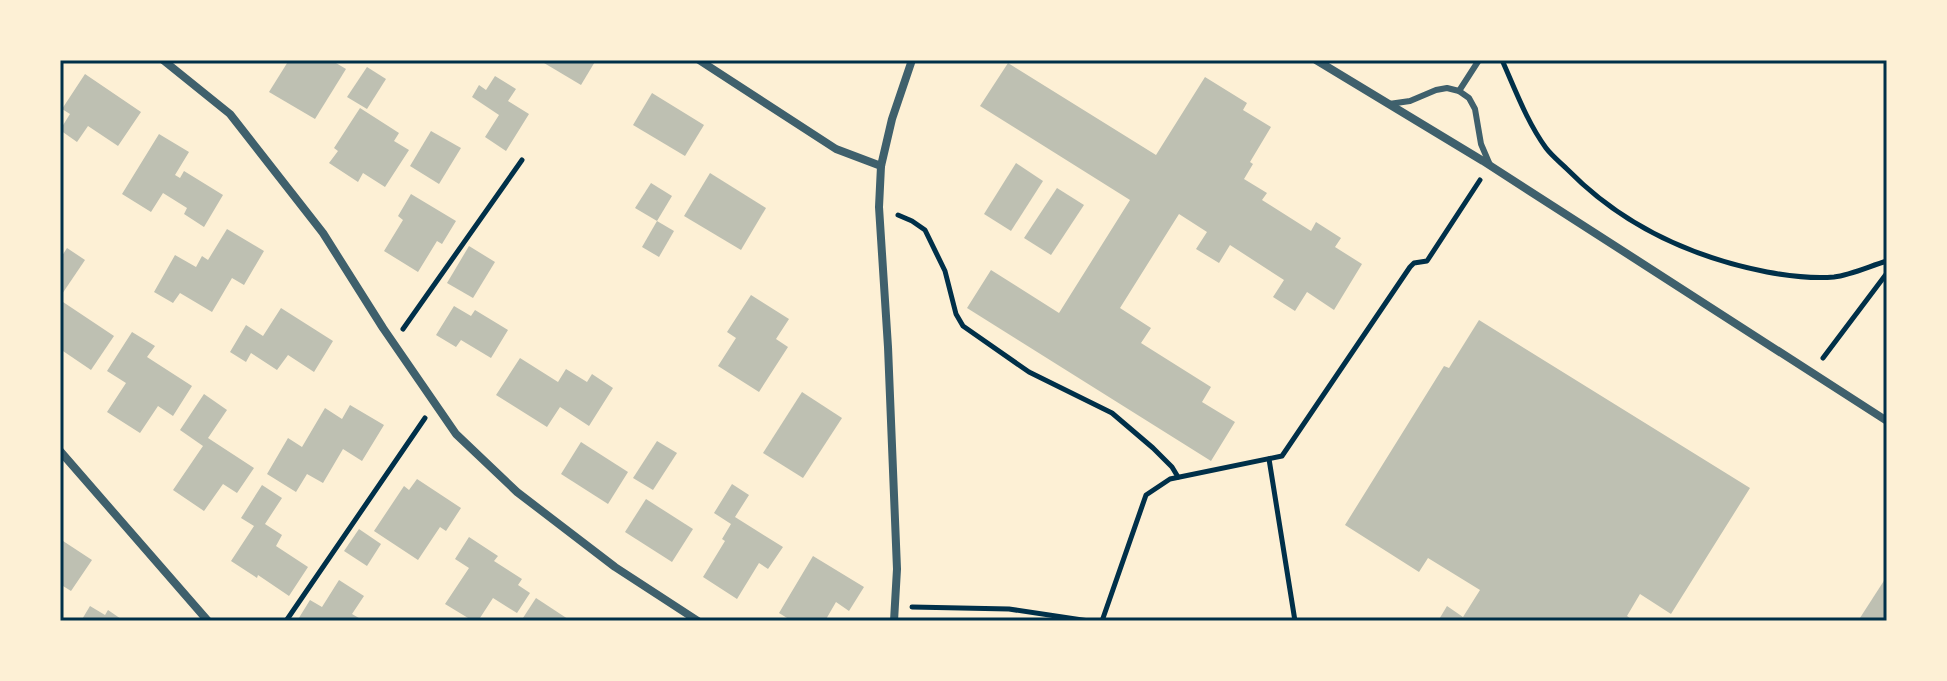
<svg xmlns="http://www.w3.org/2000/svg" width="1947" height="681" viewBox="0 0 1947 681" font-family="Cabin,sans-serif">
	<rect width="100%" height="100%" fill="#fdf0d5"/>
	<g fill="#bec0b2">
		<path d="M289 60H331L346 69 315 119 269 92Z"/>
		<path d="M539 60H596L581 85Z"/>
		<path d="M1008 63 1156 155 1205 77 1247 103 1243 110 1271 127 1250 162 1253 164 1244 179 1267 193 1262 200 1311 231 1316 222 1341 238 1335 247 1362 264 1334 310 1307 292 1295 311 1273 297 1284 280 1230 245 1219 263 1196 249 1207 232 1179 214 1120 308 1151 328 1141 343 1211 387 1202 402 1235 422 1211 461 967 308 991 270 1059 313 1130 200 980 106Z"/>
		<path d="M367 67 386 79 367 109 347 97Z"/>
		<path d="M85 74 141 112 118 146 88 126 77 142 60 130 70 114 62 109Z"/>
		<path d="M495 76 516 89 508 101 529 114 506 151 485 137 499 115 472 97 479 85 486 90Z"/>
		<path d="M652 93 704 125 685 156 633 125Z"/>
		<path d="M360 108 399 133 394 141 409 150 385 187 363 173 358 182 329 163 338 151 334 148Z"/>
		<path d="M431 131 461 148 439 184 410 166Z"/>
		<path d="M159 134 189 152 175 175 180 178 184 171 223 195 204 227 184 214 187 208 163 193 151 212 122 194Z"/>
		<path d="M1016 163 1043 181 1011 231 984 214Z"/>
		<path d="M710 173 766 208 741 250 684 216Z"/>
		<path d="M651 183 672 196 657 221 635 208Z"/>
		<path d="M1057 188 1084 205 1051 255 1024 238Z"/>
		<path d="M411 194 456 221 442 244 437 241 418 272 384 251 403 220 398 216Z"/>
		<path d="M657 221 674 231 659 257 642 247Z"/>
		<path d="M227 229 264 251 244 285 232 278 212 312 180 293 173 303 154 292 175 255 196 267 202 256 208 260Z"/>
		<path d="M469 246 495 262 473 298 447 283Z"/>
		<path d="M67 248 85 260 60 297V259Z"/>
		<path d="M751 295 789 319 776 339 788 347 759 392 718 366 736 338 727 332Z"/>
		<path d="M60 300 114 336 91 370 60 349Z"/>
		<path d="M454 306 471 316 475 310 508 330 491 358 461 340 456 347 436 335Z"/>
		<path d="M281 308 333 341 314 372 288 355 277 370 251 353 246 362 230 352 246 325 263 336Z"/>
		<path d="M1479 320 1750 488 1671 614 1640 594 1627 616 1634 621H1438L1447 606 1463 617 1480 590 1428 558 1419 572 1345 525 1444 366 1449 368Z"/>
		<path d="M132 332 155 346 147 357 192 386 173 416 158 406 140 433 107 412 126 383 107 371Z"/>
		<path d="M520 358 558 382 566 369 587 382 592 374 613 388 589 426 560 407 547 427 496 395Z"/>
		<path d="M802 392 842 418 803 478 763 453Z"/>
		<path d="M204 394 227 410 208 438 254 468 237 493 223 484 204 511 173 490 203 446 180 430Z"/>
		<path d="M350 405 384 425 362 461 343 449 323 483 307 474 296 492 267 474 288 438 302 447 325 408 342 419Z"/>
		<path d="M657 441 677 453 653 490 633 478Z"/>
		<path d="M581 442 628 472 608 504 561 474Z"/>
		<path d="M417 479 461 508 446 531 440 527 418 560 374 531 404 486 409 490Z"/>
		<path d="M732 484 749 495 735 517 783 547 768 569 759 563 737 599 703 577 725 541 722 539 731 524 714 513Z"/>
		<path d="M262 485 282 498 265 524 282 535 276 546 308 567 289 596 258 575 257 578 231 561 254 526 241 518Z"/>
		<path d="M646 499 693 529 672 562 625 532Z"/>
		<path d="M359 529 381 544 367 566 344 551Z"/>
		<path d="M469 537 498 556 494 561 522 579 518 585 530 593 517 613 493 598 478 621H473L445 604 469 568 455 559Z"/>
		<path d="M60 539 92 560 71 591 63 586 60 592Z"/>
		<path d="M813 556 864 587 849 611 836 602 825 621H792L779 613Z"/>
		<path d="M1887 576V621H1858Z"/>
		<path d="M339 580 364 596 352 614 364 621H297L310 600 322 607Z"/>
		<path d="M536 598 571 621H521Z"/>
		<path d="M90 606 105 615 108 610 124 621H81Z"/>
	</g>
	<g fill="none" stroke-linecap="round" stroke-linejoin="round">
		<g stroke="#003049" stroke-width="5">
			<path d="M1502 60C1515 89 1527 122 1546 148 1552 156 1561 163 1568 170 1622 225 1691 257 1767 272 1789 276 1812 279 1834 277 1851 275 1870 266 1887 261"/>
			<path d="M898 215 912 221 925 230 945 271 956 314 963 326 1029 372 1112 413 1153 448 1172 467 1178 477"/>
			<path d="M403 329 522 160"/>
			<path d="M1823 358 1887 273"/>
			<path d="M1269 459 1295 621"/>
			<path d="M912 607 1009 609 1089 621"/>
			<path d="M286 621 425 418"/>
			<path d="M1102 621 1146 495 1170 479 1282 456 1410 267 1414 263 1427 261 1480 180"/>
		</g>
		<g stroke="#3f606c" stroke-width="6">
			<path d="M1459 91 1479 60"/>
			<path d="M1389 104 1410 101 1436 90 1447 88 1459 91 1469 98 1475 109 1481 144 1490 165"/>
		</g>
		<g stroke="#3f606c" stroke-width="8">
			<path d="M163 60 230 114 323 233 383 328 456 434 517 492 615 567 698 621"/>
			<path d="M699 60 836 149 881 166"/>
			<path d="M1316 60 1483 161 1887 421"/>
			<path d="M60 451 208 621"/>
			<path d="M894 621 897 569 888 347 879 207 881 166 892 119 912 60"/>
		</g>
	</g>
	<rect width="1947" height="681" fill="none" stroke="#fdf0d5" stroke-width="124"/>
	<rect x="62" y="62" width="1823" height="557" fill="none" stroke="#003049" stroke-width="3"/>
</svg>
